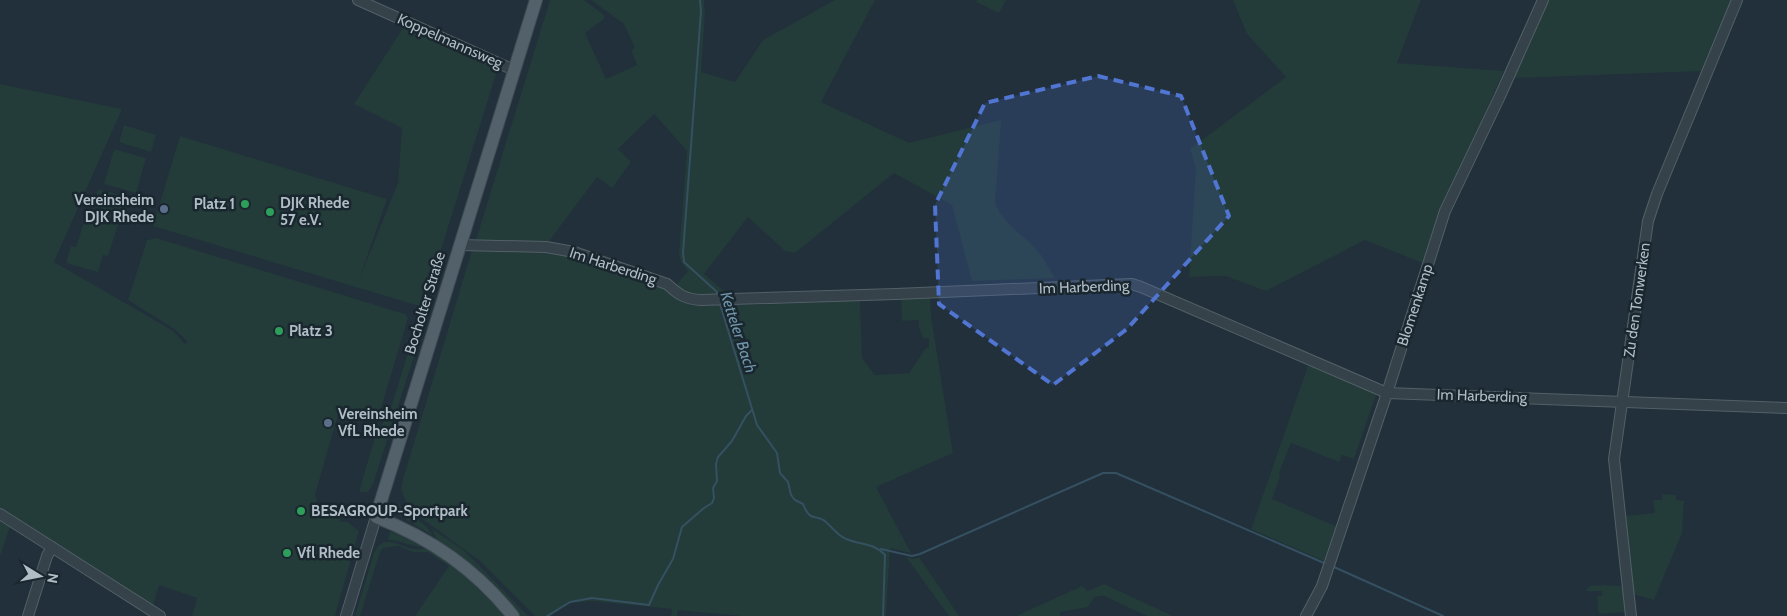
<svg xmlns="http://www.w3.org/2000/svg" width="1787" height="616" viewBox="0 0 1787 616" font-family="Cabin,sans-serif">
	<rect width="100%" height="100%" fill="#21303a"/>
	<g fill="#233b39">
		<path d="M550 0H584L604 15V19L585 33 606 79 637 65 631 50 635 48 624 24 591 0H704L705 14 701 72 735 82 763 40 835 0H875L821 102 909 143 1001 120 995 203C1005 227 1026 235 1041 255 1046 262 1050 271 1055 278L972 281 952 205 894 173 795 253 785 251 748 217 704 274 723 290V295L689 296 675 286 688 271 681 262 679 253 687 151 654 114 618 149 631 162 612 188 597 177 547 244 475 243Z"/>
		<path d="M977 0H1006L999 13 976 2Z"/>
		<path d="M1233 0H1421L1397 63 1504 71 1443 206 1440 209 1422 263 1365 240 1266 291 1226 276 1189 277 1196 169 1190 149 1286 77 1247 34Z"/>
		<path d="M1548 0H1732L1704 71 1514 78V76Z"/>
		<path d="M405 25 499 65 423 307 429 310 373 484 368 492H359L376 433 389 414 422 307 153 226 180 136 387 199 360 277 398 183 402 128 354 104Z"/>
		<path d="M0 84 122 109 54 262 172 330 185 344 188 342 173 328 128 300 147 240 156 238 405 314 408 318 378 419 340 408 315 495 318 506 342 515 340 522H348L359 531 335 616H192L197 598 159 585 152 609 11 524 0 556Z"/>
		<path d="M124 125 156 135 151 152 119 142Z"/>
		<path d="M114 149 146 158 136 193 104 184Z"/>
		<path d="M98 189 130 198 125 215 93 206Z"/>
		<path d="M87 213 119 222 108 256 103 255 98 272 66 263 71 246 76 247Z"/>
		<path d="M472 250 567 253 665 288C669 291 672 296 676 299 692 311 832 301 860 300L862 358 875 375 909 373 926 348H929V338H923L919 328V320L902 321 901 298 930 297 931 316 953 453 876 487 911 553 890 548 886 616H741L678 610 677 616H671L672 609 592 601 571 603 551 616H535L480 561 410 510 401 490 403 479Z"/>
		<path d="M1309 363 1377 392 1354 459 1342 455 1339 462 1291 443 1279 473 1280 477 1272 499 1336 526 1324 561 1251 529Z"/>
		<path d="M1662 494 1676 495V500L1684 501 1682 533 1654 600 1633 594 1623 516 1655 513 1653 500H1662Z"/>
		<path d="M398 503C409 518 424 519 433 536L394 512Z"/>
		<path d="M432 529 462 549 478 564 528 616H519L476 569 436 538Z"/>
		<path d="M390 531 426 547C412 548 402 540 388 540Z"/>
		<path d="M384 542C396 541 403 547 414 549 419 550 425 547 430 549 448 553 492 601 505 616H415L449 566 428 552H413L398 546 383 548 380 552 360 616H355L374 553 378 546Z"/>
		<path d="M906 557 914 559 919 557 959 616H949Z"/>
		<path d="M1104 584 1173 616H1147L1104 596 1094 597 1088 607 1060 612V616H1016L1082 586 1088 591Z"/>
		<path d="M1603 585 1620 586 1624 588 1627 612 1600 614 1598 611 1597 596H1602V591H1587V589L1590 586Z"/>
	</g>
	<g fill="none" stroke-linecap="round" stroke-linejoin="round">
		<g stroke="#355061" stroke-width="2">
			<path d="M700 0 701 11 683 253 684 262 717 292V295"/>
			<path d="M720 304 757 425 777 453 780 473 788 482 791 495 795 500 803 504C811 524 816 513 826 522 833 528 837 535 846 539 860 545 875 543 885 555L883 616"/>
			<path d="M881 549 912 556 920 554 1103 473H1116L1324 563"/>
			<path d="M1334 567 1443 616"/>
			<path d="M547 616 570 602 592 598 649 605 658 585 673 559 682 527 704 508 712 503 714 498 713 488 717 481 716 464 718 457 732 441 746 416 752 410"/>
		</g>
		<defs>
			<g id="minor">
				<path d="M358 0 514 70"/>
				<path d="M460 245 546 247 574 252 667 284C679 295 685 299 701 300L896 294 1132 284 1141 287 1387 393 1787 408"/>
				<path d="M0 514 160 616"/>
				<path d="M28 616 47 556 52 547"/>
				<path d="M346 616 376 517"/>
				<path d="M1306 616 1322 586 1387 393 1445 211 1500 96 1543 0"/>
				<path d="M1631 616 1614 459 1648 221 1657 194 1737 0"/>
			</g>
			<path id="major" d="M513 616C475 569 432 539 376 517L536 0"/>
		</defs>
		<use href="#minor" stroke="#536068" stroke-width="12"/>
		<use href="#major" stroke="#3e4b53" stroke-width="14"/>
		<use href="#minor" stroke="#35424a" stroke-width="10"/>
		<use href="#major" stroke="#53616a" stroke-width="12"/>
	</g>
	<path fill="#5075d2" fill-opacity="0.2" stroke="#5075d2" stroke-width="4" stroke-dasharray="10 6" stroke-linejoin="round" d="M1098 76 1181 96 1229 216 1127 329 1053 385 939 304 935 205 985 103Z"/>
	<g fill="#2e9e5b" stroke="#1a272f" stroke-width="2">
		<circle cx="245" cy="204" r="5"/>
		<circle cx="270" cy="212" r="5"/>
		<circle cx="279" cy="331" r="5"/>
		<circle cx="301" cy="511" r="5"/>
		<circle cx="287" cy="553" r="5"/>
	</g>
	<g fill="#5c6f8a" stroke="#1a272f" stroke-width="2">
		<circle cx="164" cy="209" r="5"/>
		<circle cx="328" cy="423" r="5"/>
	</g>
	<g text-anchor="middle" stroke-width="5" stroke-linejoin="round" paint-order="stroke">
		<g font-size="15" fill="#b0bdc6" stroke="#1a272f">
			<text transform="translate(450 41) rotate(24)" y="5">Koppelmannsweg</text>
			<text transform="translate(613 266) rotate(18)" y="5">Im Harberding</text>
			<text transform="translate(1084 287) rotate(-2)" y="5">Im Harberding</text>
			<text transform="translate(1637 300) rotate(-82)" y="5">Zu den Tonwerken</text>
			<text transform="translate(425 303) rotate(-73)" y="5">Bocholter Straße</text>
			<text transform="translate(1415 305) rotate(-72)" y="5">Blomenkamp</text>
			<text transform="translate(1482 396) rotate(2)" y="5">Im Harberding</text>
		</g>
		<g font-size="15" font-weight="bold" fill="#b0bdc6" stroke="#1a272f" text-anchor="start">
			<text x="154" y="205" text-anchor="end">Vereinsheim<tspan x="154" dy="17">DJK Rhede</tspan></text>
			<text x="280" y="208">DJK Rhede<tspan x="280" dy="17">57 e.V.</tspan></text>
			<text x="235" y="209" text-anchor="end">Platz 1</text>
			<text x="289" y="336">Platz 3</text>
			<text x="338" y="419">Vereinsheim<tspan x="338" dy="17">VfL Rhede</tspan></text>
			<text x="311" y="516">BESAGROUP-Sportpark</text>
			<text x="297" y="558">Vfl Rhede</text>
		</g>
		<g font-size="16" font-style="italic" fill="#7094aa" stroke="#1a272f">
			<text transform="translate(739 332) rotate(72)" y="6">Ketteler Bach</text>
		</g>
	</g>
	<g transform="translate(40 576) rotate(100)" stroke="#1a272f" stroke-width="4" paint-order="stroke">
	<path d="M0-4L9 19L0 12L-9 19Z" fill="#b0bdc6"/>
	<text y="-8" font-size="14" font-weight="bold" text-anchor="middle" fill="#b0bdc6">N</text>
	</g>
</svg>
